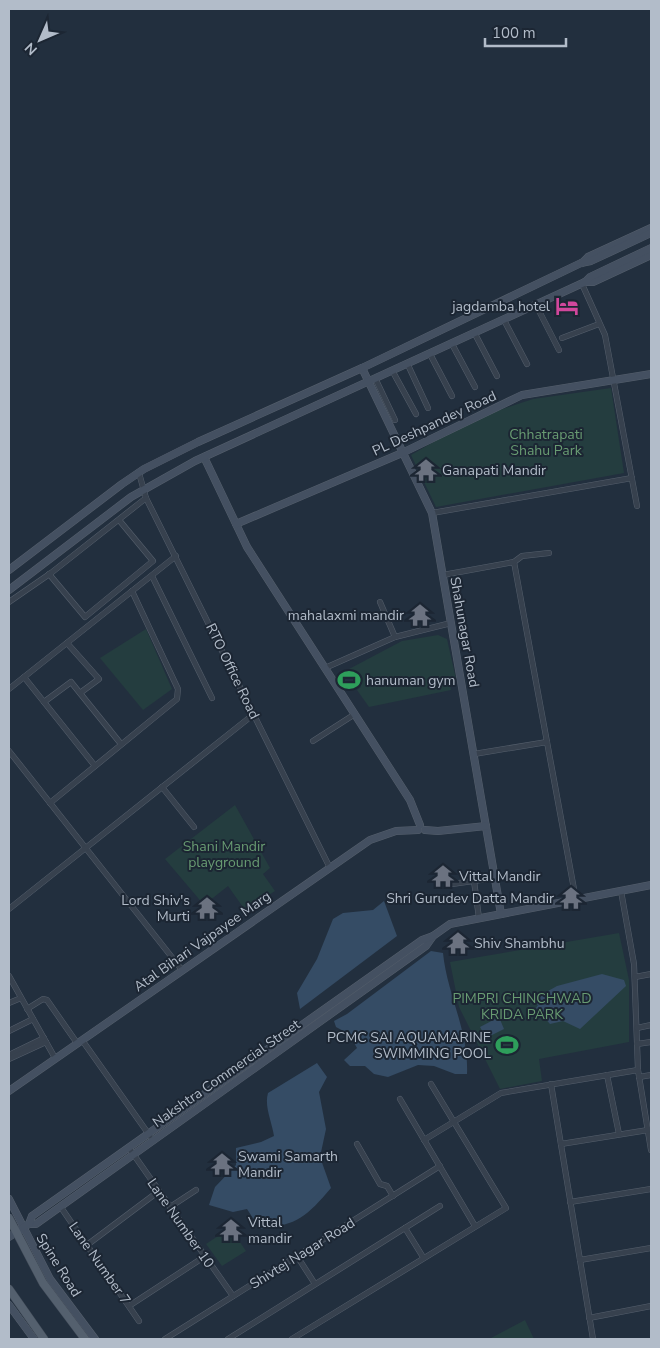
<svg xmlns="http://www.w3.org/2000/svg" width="660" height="1348" viewBox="0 0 660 1348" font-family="'Nunito Sans',sans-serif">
	<rect width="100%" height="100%" fill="#222f3e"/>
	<g fill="#243d3f">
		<path d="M611 388 624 473 436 507 411 455 475 418 533 399Z"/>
		<path d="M146 629 172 689 143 710 100 658Z"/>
		<path d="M438 635 447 639 456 679 449 680 451 690 369 707 357 690 361 687 349 669 402 641Z"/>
		<path d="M235 805 270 868 263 874 275 891 245 910 228 886 204 905 165 859Z"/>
		<path d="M619 933 629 980V1042L539 1059 542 1081 500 1089 459 1007 450 962Z"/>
		<path d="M227 1230 230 1234 233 1232 246 1251 222 1266 206 1244Z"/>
		<path d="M525 1320 534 1339H488H489Z"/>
	</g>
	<g fill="#354c65">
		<path d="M384 901 397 936 300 1009 297 993 317 959 333 919 343 913 373 910Z"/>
		<path d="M431 951 443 953C447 994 469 1031 467 1074H455L434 1066 418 1065 388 1077 374 1074 365 1066H350L344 1060 357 1048 349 1034 336 1027 334 1021 347 1014Z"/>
		<path d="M602 974 624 980 626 986 580 1029 563 1021 550 1024 536 1008 538 1005 532 1000 557 986Z"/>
		<path d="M499 1017 504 1029 486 1038 480 1027Z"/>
		<path d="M317 1063 327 1077 319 1092 326 1129 320 1157 331 1188C307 1216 298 1225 260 1229L247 1209 233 1212 209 1205 215 1187 236 1165V1148L261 1142 274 1136C272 1122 264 1106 268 1093Z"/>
	</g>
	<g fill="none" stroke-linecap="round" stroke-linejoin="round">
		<defs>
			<g id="street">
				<path d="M582 284 605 335 637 506"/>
				<path d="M536 305 559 350"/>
				<path d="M504 320 527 364"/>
				<path d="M475 334 497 376"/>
				<path d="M562 338 599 324"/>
				<path d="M452 344 475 387"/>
				<path d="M430 354 452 396"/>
				<path d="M408 365 428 408"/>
				<path d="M393 372 416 414"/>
				<path d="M376 380 395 420"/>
				<path d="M139 473 146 498 330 868"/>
				<path d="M432 513 632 478"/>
				<path d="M514 562 576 900"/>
				<path d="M49 574 85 617 153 561 119 520"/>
				<path d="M443 575 514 562 522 556 549 553"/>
				<path d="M152 576 212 698"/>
				<path d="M9 602 51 573 146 498"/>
				<path d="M380 602 395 637"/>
				<path d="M67 643 99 679 80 693"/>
				<path d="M325 668 395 637 451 623"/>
				<path d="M24 677 95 766"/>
				<path d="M9 689 176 556"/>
				<path d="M44 702 71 682 121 744"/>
				<path d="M313 741 355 714"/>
				<path d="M9 751 182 970"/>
				<path d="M474 754 547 742"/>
				<path d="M162 787 194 827"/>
				<path d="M50 803 177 699 178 689 132 591"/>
				<path d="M474 881 479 918"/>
				<path d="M452 884 495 878"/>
				<path d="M621 891 634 964 638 1070 651 1150"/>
				<path d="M9 909 254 714"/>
				<path d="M9 976 55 1058"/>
				<path d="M635 977 651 974"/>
				<path d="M9 1003 21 998"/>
				<path d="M27 1009 43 999 47 1000 77 1043"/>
				<path d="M637 1028 651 1025"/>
				<path d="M9 1031 33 1019"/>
				<path d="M82 1040 150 1136"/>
				<path d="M637 1044 651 1042"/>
				<path d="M9 1055 44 1038"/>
				<path d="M9 1059 46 1042"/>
				<path d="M607 1075 619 1134"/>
				<path d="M639 1077 651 1075"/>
				<path d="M551 1084 593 1339"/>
				<path d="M400 1099 475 1226"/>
				<path d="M424 1140 501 1093 638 1070"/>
				<path d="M357 1144 380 1184 387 1186 393 1196"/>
				<path d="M561 1144 648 1130"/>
				<path d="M129 1148 233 1296"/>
				<path d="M570 1202 651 1189"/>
				<path d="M60 1206 139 1321"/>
				<path d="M170 1207 196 1190"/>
				<path d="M405 1228 423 1257"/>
				<path d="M87 1245 159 1191"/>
				<path d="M297 1256 315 1284"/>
				<path d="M580 1260 651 1248"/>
				<path d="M129 1306 204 1257"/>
				<path d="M589 1318 651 1306"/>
				<path d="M165 1339 440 1166"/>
				<path d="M228 1339 440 1206"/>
				<path d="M292 1339 506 1208 431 1084"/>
			</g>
			<g id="secondary">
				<path d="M582 263 588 257 651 228"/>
				<path d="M585 282H593L651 255"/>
				<path d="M362 368 432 513 501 914"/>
				<path d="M204 457 247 547 410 800 420 825"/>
				<path d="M236 524 402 453 522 395 651 374"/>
				<path d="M9 570 122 484 144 469 198 442 362 368 581 263 591 261 651 233"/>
				<path d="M9 590 131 497 195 461 585 282 590 277 651 248"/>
				<path d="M425 830 438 831 486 826"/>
				<path d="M9 1091 370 840 396 831 418 830"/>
				<path d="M9 1199 50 1279 95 1339"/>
				<path d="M29 1224H36L426 946 433 936"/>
				<path d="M9 1237 29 1224 32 1216 422 940 433 936 450 924 651 885"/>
				<path d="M9 1305 34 1339"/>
			</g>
			<g id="primary">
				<path d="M9 1218 43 1283 85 1339"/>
				<path d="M9 1289 44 1339"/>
			</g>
		</defs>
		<use href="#street" stroke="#555f6c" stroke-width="6"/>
		<use href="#secondary" stroke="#555f6c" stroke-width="8"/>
		<use href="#primary" stroke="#404a57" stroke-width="9"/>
		<use href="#street" stroke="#37414e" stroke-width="5"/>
		<use href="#secondary" stroke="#445061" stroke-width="7"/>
		<use href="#primary" stroke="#54606e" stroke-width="8"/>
	</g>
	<defs>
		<symbol id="hotel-bare" viewBox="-9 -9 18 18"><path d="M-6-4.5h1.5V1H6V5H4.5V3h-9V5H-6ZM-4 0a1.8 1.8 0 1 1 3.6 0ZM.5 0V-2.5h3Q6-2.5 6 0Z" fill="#d1479c" stroke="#1c2633" stroke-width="2.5" paint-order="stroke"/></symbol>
		<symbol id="temple-bare" viewBox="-9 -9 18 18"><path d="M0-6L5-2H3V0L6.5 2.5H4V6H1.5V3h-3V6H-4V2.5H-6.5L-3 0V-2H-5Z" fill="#6b7280" stroke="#1c2633" stroke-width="2.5" paint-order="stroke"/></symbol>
		<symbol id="stadium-bare" viewBox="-9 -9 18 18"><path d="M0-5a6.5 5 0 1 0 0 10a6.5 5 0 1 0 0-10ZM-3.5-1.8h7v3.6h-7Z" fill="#2e9e5b" stroke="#1c2633" stroke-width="2.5" paint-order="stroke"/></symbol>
	</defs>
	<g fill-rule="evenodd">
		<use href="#hotel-bare" x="551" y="290" width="32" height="32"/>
		<use href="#temple-bare" x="410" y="454" width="32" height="32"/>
		<use href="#temple-bare" x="404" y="599" width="32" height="32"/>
		<use href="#stadium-bare" x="333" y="664" width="32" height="32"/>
		<use href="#temple-bare" x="427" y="860" width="32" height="32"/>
		<use href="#temple-bare" x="555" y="882" width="32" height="32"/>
		<use href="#temple-bare" x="191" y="892" width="32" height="32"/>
		<use href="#temple-bare" x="442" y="927" width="32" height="32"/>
		<use href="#stadium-bare" x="491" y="1029" width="32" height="32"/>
		<use href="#temple-bare" x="206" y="1148" width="32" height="32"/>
		<use href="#temple-bare" x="215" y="1214" width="32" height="32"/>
	</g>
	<g text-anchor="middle" stroke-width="4" stroke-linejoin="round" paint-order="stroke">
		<g font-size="14" fill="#b2bcc9" stroke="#1c2633" text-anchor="start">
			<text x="550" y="311" text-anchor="end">jagdamba hotel</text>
			<text x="442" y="475">Ganapati Mandir</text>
			<text x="404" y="620" text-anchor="end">mahalaxmi mandir</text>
			<text x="366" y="685">hanuman gym</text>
			<text x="459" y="881">Vittal Mandir</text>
			<text x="554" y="903" text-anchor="end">Shri Gurudev Datta Mandir</text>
			<text x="190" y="905" text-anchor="end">Lord Shiv's<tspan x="190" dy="16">Murti</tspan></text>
			<text x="474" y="948">Shiv Shambhu</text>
			<text x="491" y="1042" text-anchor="end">PCMC SAI AQUAMARINE<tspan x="491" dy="16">SWIMMING POOL</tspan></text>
			<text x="238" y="1161">Swami Samarth<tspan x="238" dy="16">Mandir</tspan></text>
			<text x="248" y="1227">Vittal<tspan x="248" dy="16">mandir</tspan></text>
		</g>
		<g font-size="14" fill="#b2bcc9" stroke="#1c2633">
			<text transform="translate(434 423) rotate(-25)" y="5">PL Deshpandey Road</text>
			<text transform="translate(465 632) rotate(80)" y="5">Shahunagar Road</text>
			<text transform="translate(233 671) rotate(64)" y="5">RTO Office Road</text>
			<text transform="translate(202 941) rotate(-35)" y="5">Atal Bihari Vajpayee Marg</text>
			<text transform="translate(226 1073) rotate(-35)" y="5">Nakshtra Commercial Street</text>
			<text transform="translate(181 1223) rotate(55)" y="5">Lane Number 10</text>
			<text transform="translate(302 1253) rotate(-32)" y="5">Shivtej Nagar Road</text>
			<text transform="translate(100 1263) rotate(55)" y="5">Lane Number 7</text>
			<text transform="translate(59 1265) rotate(58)" y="5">Spine Road</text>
		</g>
		<g font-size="14" fill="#689b72" stroke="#1c2633">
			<text x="546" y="439">Chhatrapati<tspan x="546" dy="16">Shahu Park</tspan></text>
			<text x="224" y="851">Shani Mandir<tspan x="224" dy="16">playground</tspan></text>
			<text x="522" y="1003">PIMPRI CHINCHWAD<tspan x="522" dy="16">KRIDA PARK</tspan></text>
		</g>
	</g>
	<rect width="660" height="1348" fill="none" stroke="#b2bcc9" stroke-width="20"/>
	<g transform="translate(40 40) rotate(225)" stroke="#1c2633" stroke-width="4" paint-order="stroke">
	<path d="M0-4L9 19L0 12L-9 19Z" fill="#b2bcc9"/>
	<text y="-8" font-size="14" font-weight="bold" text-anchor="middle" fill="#b2bcc9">N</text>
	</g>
	<path d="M485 38v8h81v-8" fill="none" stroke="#b2bcc9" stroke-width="2.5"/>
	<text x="492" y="38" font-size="15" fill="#b2bcc9" stroke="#1c2633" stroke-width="4" paint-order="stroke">100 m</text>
</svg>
